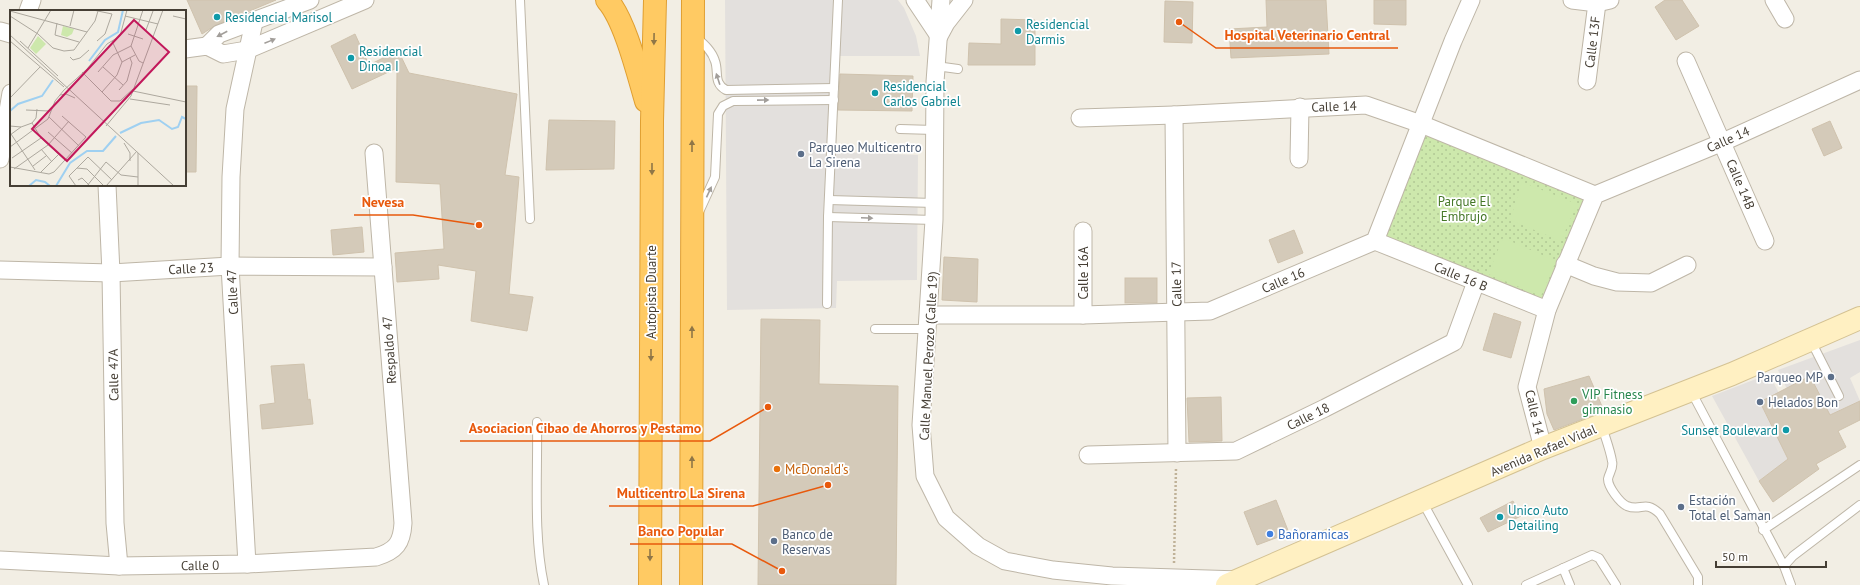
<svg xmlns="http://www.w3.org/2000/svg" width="1860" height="585" viewBox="0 0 1860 585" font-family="'PT Sans',sans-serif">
	<defs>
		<pattern id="grass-dots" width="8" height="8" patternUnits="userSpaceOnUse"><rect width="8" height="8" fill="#cde8ac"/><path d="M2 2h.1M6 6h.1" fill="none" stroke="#b1c895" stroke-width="1.8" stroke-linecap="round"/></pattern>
	</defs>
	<rect width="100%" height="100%" fill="#f2eee4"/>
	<path fill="url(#grass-dots)" d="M1421 124 1595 195 1547 310 1375 241Z"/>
	<g fill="#cde8ac">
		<path d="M1522 182 1577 204 1561 241 1510 220Z"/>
		<path d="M1503 238 1556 261 1541 296 1488 274Z"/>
	</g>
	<g fill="#e3e0dd">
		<path d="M725 0H898L904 8 916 36 920 56H839L836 152 918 155 917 280 837 281 836 308 727 310Z"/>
		<path d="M1860 340V372L1850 378 1860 401 1830 415 1810 376 1787 389 1778 370Z"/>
		<path d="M1769 374 1779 393 1760 402 1788 459 1759 481 1712 396Z"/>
	</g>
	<g fill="#d4cab9" stroke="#cfc2ad">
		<path d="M187 0H276L216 25 202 34Z"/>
		<path d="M1266 0H1326L1329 54 1231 58 1229 29 1267 27Z"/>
		<path d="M1374 0H1406V25L1374 24Z"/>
		<path d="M1665 0H1682L1699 26 1676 40 1655 7Z"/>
		<path d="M1165 1 1193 2 1192 43 1164 42Z"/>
		<path d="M1001 19 1035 20V65H968L969 43 1001 44Z"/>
		<path d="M355 34 369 65 397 51V48L409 73 517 94 505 175 519 177 509 294 533 297 527 331 471 321 476 271 438 265 439 279 397 282 395 253 444 249 440 184 396 182 397 68 352 89 331 46Z"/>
		<path d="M840 74 913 76 912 111 838 110Z"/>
		<path d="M185 86H197L196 172H185Z"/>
		<path d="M549 120 615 121 614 169 546 170Z"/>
		<path d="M1830 121 1842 148 1824 156 1812 129Z"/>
		<path d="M362 227 364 252 333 255 331 230Z"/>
		<path d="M1294 230 1303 253 1278 263 1269 240Z"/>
		<path d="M944 257 978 259 977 302 942 300Z"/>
		<rect x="1125" y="278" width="32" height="25"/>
		<path d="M1494 313 1521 322 1511 358 1483 350Z"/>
		<path d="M761 319 820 320 819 384 898 386 896 585H758Z"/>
		<path d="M304 364 308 400 310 399 313 424 262 429 260 405 275 403 271 366Z"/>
		<path d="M1589 376 1604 411 1554 430 1547 414 1544 389Z"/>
		<path d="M1810 376 1830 415 1860 401V420L1838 431 1846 447 1816 464 1819 469 1773 502 1759 481 1788 459 1760 402Z"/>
		<path d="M1221 397 1222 441 1189 442 1187 398Z"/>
		<path d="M1276 500 1289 533 1257 545 1244 512Z"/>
		<path d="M1513 501 1521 516 1488 532 1480 518Z"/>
	</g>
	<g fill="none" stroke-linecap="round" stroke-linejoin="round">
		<defs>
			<g id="lane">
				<path d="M520 0 530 219"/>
				<path d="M697 38C704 44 712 51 715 61 719 72 713 83 726 90L834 88"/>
				<path d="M936 66 958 69"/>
				<path d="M900 129 934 130"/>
				<path d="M829 200 934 203"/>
				<path d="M699 212 715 177 718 114 723 106 733 101 834 100"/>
				<path d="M828 217 934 220"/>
				<path d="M827 304 828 217 838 0"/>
				<path d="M875 329H928"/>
				<path d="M1811 341 1839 396"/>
				<path d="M1691 391 1784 566 1791 585"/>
				<path d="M537 422C538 474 533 534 544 585"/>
				<path d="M1602 426C1605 437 1610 449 1612 461 1614 468 1609 473 1608 479 1608 487 1620 503 1627 506 1642 512 1644 499 1660 514L1698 577V585"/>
				<path d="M1422 501 1468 585"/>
				<path d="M1763 530 1860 465"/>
				<path d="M1784 566 1793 556 1860 505"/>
				<path d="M1563 568 1570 585"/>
				<path d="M1526 585 1592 555 1599 558 1616 585"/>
			</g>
			<g id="street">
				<path d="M915 0 939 36 946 23 964 0"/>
				<path d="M941 0 935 82 934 220 921 425 925 476 946 518 978 546 1005 561 1053 570 1112 576 1240 580"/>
				<path d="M1572 0 1597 3 1610 0"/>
				<path d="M1774 0 1785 19"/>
				<path d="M28 11 32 0"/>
				<path d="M0 31 11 34"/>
				<path d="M207 46 219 34 310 0"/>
				<path d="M185 49 207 46 223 54 247 50 365 0"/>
				<path d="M1686 61 1765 241"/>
				<path d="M1587 81 1597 3"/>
				<path d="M1174 115 1177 453"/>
				<path d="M1080 118 1174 115 1366 105 1421 124 1595 195"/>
				<path d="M0 159 11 93"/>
				<path d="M1299 159 1300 107"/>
				<path d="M107 185 111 273 115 523 119 566"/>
				<path d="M1375 241 1547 310"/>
				<path d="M1565 264 1594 276 1617 282 1651 283 1687 265"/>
				<path d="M0 270 111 273 230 266 383 267"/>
				<path d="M929 315H1083L1210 311 1375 241 1453 41 1471 0"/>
				<path d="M1083 315V231"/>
				<path d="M1543 448 1527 387 1547 310 1595 195 1723 142 1860 80"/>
				<path d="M1088 455 1236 451 1325 408 1454 342 1476 282"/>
				<path d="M0 560 119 566 247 564 376 557C396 551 402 543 403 523L374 153"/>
				<path d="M247 564 230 266 231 177 235 109 254 22"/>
			</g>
			<path id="secondary" d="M1227 585 1543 448 1732 374 1860 318"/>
			<g id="highway">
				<path d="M607 0C625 20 638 74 646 101"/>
				<path d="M650 585 652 121 655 0"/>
				<path d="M691 585 693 0"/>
			</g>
		</defs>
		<use href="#lane" stroke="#beb6a7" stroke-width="10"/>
		<use href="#street" stroke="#beb6a7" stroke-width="19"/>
		<use href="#secondary" stroke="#d4c293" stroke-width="24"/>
		<use href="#highway" stroke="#e09f31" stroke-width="24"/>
		<path stroke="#c0b298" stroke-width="2.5" stroke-dasharray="2 2" stroke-linecap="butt" d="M1174 563 1176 468"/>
		<use href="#lane" stroke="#fff" stroke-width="8"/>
		<use href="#street" stroke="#fff" stroke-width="17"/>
		<use href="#secondary" stroke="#fff0c2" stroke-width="22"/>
		<use href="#highway" stroke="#ffca63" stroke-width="22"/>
	</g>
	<defs><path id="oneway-solid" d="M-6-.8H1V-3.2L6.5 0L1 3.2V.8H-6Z"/></defs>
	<g fill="#a29e9a">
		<use href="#oneway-solid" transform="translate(222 34) rotate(152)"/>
		<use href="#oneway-solid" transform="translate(270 41) rotate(-22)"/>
		<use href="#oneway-solid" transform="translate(718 79) rotate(-108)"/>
		<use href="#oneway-solid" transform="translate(763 100) rotate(-1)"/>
		<use href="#oneway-solid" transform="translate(709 192) rotate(-65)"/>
		<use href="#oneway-solid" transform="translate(867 218) rotate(2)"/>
	</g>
	<g fill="#8f7647">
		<use href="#oneway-solid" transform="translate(654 39) rotate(91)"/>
		<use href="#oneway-solid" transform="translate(692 146) rotate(-90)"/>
		<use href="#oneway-solid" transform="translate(652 169) rotate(90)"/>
		<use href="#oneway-solid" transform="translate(692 332) rotate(-90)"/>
		<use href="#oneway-solid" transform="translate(651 355) rotate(90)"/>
		<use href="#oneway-solid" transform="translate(692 462) rotate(-90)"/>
		<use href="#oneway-solid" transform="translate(650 555) rotate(90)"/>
	</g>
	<g fill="#0f9aa8" stroke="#fff" stroke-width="1.5">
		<circle cx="217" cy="17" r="4"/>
		<circle cx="1018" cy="31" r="4"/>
		<circle cx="351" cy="58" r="4"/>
		<circle cx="875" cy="93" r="4"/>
		<circle cx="1786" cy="430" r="4"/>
		<circle cx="1500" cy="517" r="4"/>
	</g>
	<g fill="#5c6f8a" stroke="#fff" stroke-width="1.5">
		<circle cx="801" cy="154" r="4"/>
		<circle cx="1831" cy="377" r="4"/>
		<circle cx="1760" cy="402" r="4"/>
		<circle cx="1681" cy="507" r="4"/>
		<circle cx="774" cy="541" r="4"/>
	</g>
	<circle fill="#2e9e5b" stroke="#fff" stroke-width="1.5" cx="1574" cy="401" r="4"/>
	<circle fill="#e8710a" stroke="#fff" stroke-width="1.5" cx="777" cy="469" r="4"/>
	<circle fill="#3f7fe0" stroke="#fff" stroke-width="1.5" cx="1270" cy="534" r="4"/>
	<g text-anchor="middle" stroke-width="3.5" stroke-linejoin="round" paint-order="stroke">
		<g font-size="13" fill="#0d838f" stroke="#fff" text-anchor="start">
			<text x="225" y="22">Residencial Marisol</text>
			<text x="1026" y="29">Residencial<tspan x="1026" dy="15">Darmis</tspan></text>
			<text x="359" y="56">Residencial<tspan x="359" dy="15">Dinoa I</tspan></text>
			<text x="883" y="91">Residencial<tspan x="883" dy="15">Carlos Gabriel</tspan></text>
			<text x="1778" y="435" text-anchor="end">Sunset Boulevard</text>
			<text x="1508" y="515">Unico Auto<tspan x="1508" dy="15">Detailing</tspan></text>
		</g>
		<g font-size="13" fill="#453e34" stroke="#fff">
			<text transform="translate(1592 42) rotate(-83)" y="5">Calle 13F</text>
			<text transform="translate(1334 106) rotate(-2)" y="5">Calle 14</text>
			<text transform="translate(1728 139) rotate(-24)" y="5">Calle 14</text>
			<text transform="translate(1741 184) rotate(67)" y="5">Calle 14B</text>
			<text transform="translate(191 268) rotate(-3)" y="5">Calle 23</text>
			<text transform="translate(1083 273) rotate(-90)" y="5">Calle 16A</text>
			<text transform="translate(1461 276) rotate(22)" y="5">Calle 16 B</text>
			<text transform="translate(1283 280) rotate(-23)" y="5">Calle 16</text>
			<text transform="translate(1176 284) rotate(-91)" y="5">Calle 17</text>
			<text transform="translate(232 292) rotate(-93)" y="5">Calle 47</text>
			<text transform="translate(651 292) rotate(-90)" y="5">Autopista Duarte</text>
			<text transform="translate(389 350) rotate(-94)" y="5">Respaldo 47</text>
			<text transform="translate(928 356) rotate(-87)" y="5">Calle Manuel Perozo (Calle 19)</text>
			<text transform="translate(113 375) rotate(-91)" y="5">Calle 47A</text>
			<text transform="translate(1535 412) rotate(77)" y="5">Calle 14</text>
			<text transform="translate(1308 416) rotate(-26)" y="5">Calle 18</text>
			<text transform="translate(1543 450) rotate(-23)" y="5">Avenida Rafael Vidal</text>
			<text transform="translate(200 565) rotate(-1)" y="5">Calle 0</text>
		</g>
		<g font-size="13" fill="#4e5e75" stroke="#fff" text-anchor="start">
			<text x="809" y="152">Parqueo Multicentro<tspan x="809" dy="15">La Sirena</tspan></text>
			<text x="1823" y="382" text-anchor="end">Parqueo MP</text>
			<text x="1768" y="407">Helados Bon</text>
			<text x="1689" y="505">Estación<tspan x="1689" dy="15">Total el Saman</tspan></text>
			<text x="782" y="539">Banco de<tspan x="782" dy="15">Reservas</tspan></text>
		</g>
		<g font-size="13" fill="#457727" stroke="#fff">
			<text x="1464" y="206">Parque El<tspan x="1464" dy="15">Embrujo</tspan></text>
		</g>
		<g font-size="13" fill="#27864d" stroke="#fff" text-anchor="start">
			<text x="1582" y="399">VIP Fitness<tspan x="1582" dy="15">gimnasio</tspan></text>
		</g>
		<g font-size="13" fill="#c56008" stroke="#fff" text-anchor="start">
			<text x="785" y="474">McDonald's</text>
		</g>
		<g font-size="13" fill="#366cbe" stroke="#fff" text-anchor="start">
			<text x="1278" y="539">Bañoramicas</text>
		</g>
	</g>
	<g transform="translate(10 10)">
		<rect width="176" height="176" fill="#f2eee4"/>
		<path d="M28 26 36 34 26 44 20 38Z" fill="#cde8ac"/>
		<path d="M53 16 64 19 62 24 57 27 51 25Z" fill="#cde8ac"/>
		<path fill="none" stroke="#9fd0f1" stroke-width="2" d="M79 51 95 30 108 22 113 0M0 101 8 94 32 86 43 70M110 123 131 113 149 110 162 119 168 117 172 107 176 109M19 176 26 170 35 172 40 176M46 176 60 153 77 141H93L106 126"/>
		<path fill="none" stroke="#ada89e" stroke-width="1" d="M83 0 102 4 95 24 87 31M0 1 77 22M0 6 28 24 43 38 54 41 64 40M115 6 148 14M163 6 176 9M47 13 45 25 69 32M60 16 64 0M136 20 143 1M118 24 133 29M0 25 164 176M0 31 54 77M10 31 48 66M18 38 41 0M64 40 85 11 88 1M60 47 63 50 70 48 79 40M112 52 125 45M133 53 129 51 121 36 133 0M93 57 113 75M72 62 101 91H110L123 79M88 62 103 45 121 36M109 80 117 71 122 53 120 48M123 81 176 92M92 82 107 65 112 52 102 31M50 85 56 84 65 88M0 88 30 57M120 89 160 95M16 100 39 101M39 107 69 136M22 113 31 128 55 150M0 116 11 117 22 113 26 108 27 99M96 116 121 86 153 0M38 122 62 143M1 124 25 160M0 125 11 117M114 133 120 143V151M0 137 38 109 45 91 54 80 77 59 97 34 110 26 117 0M31 139 42 152M2 148 31 128M23 156 36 146M0 157 39 164 44 162 76 127 52 106M67 158 78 147 102 170M4 159 38 135 59 111M31 162 49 144M68 170 72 168 80 176M66 176 59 166 67 158 77 159 94 176M77 176 96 152 111 165 128 167M96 176 127 141M128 176V143"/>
		<path fill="#c2185b" fill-opacity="0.15" stroke="#c2185b" stroke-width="2" d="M124 10 159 42 57 151 22 119Z"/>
		<rect width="176" height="176" fill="none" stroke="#453e34" stroke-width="2"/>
	</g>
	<path fill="none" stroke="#e8590c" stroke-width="1.5" d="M1179 22L1216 48H1398M479 225L413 215H354M768 407L710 441H460M828 485L753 506H609M782 571L732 544H630"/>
	<g fill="#e8590c" stroke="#fff" stroke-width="1.5">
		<circle cx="1179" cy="22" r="4"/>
		<circle cx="479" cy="225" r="4"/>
		<circle cx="768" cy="407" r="4"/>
		<circle cx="828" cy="485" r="4"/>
		<circle cx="782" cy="571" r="4"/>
	</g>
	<g font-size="14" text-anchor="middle" font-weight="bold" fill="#e8590c" stroke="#fff" stroke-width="3.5" stroke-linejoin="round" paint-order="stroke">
		<text x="1307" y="40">Hospital Veterinario Central</text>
		<text x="383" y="207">Nevesa</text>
		<text x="585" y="433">Asociacion Cibao de Ahorros y Pestamo</text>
		<text x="681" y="498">Multicentro La Sirena</text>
		<text x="681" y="536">Banco Popular</text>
	</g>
	<path d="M1716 561v6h110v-6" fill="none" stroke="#453e34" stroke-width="2"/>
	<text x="1722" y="561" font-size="12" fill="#453e34" stroke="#ffffff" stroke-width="3" paint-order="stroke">50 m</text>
</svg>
